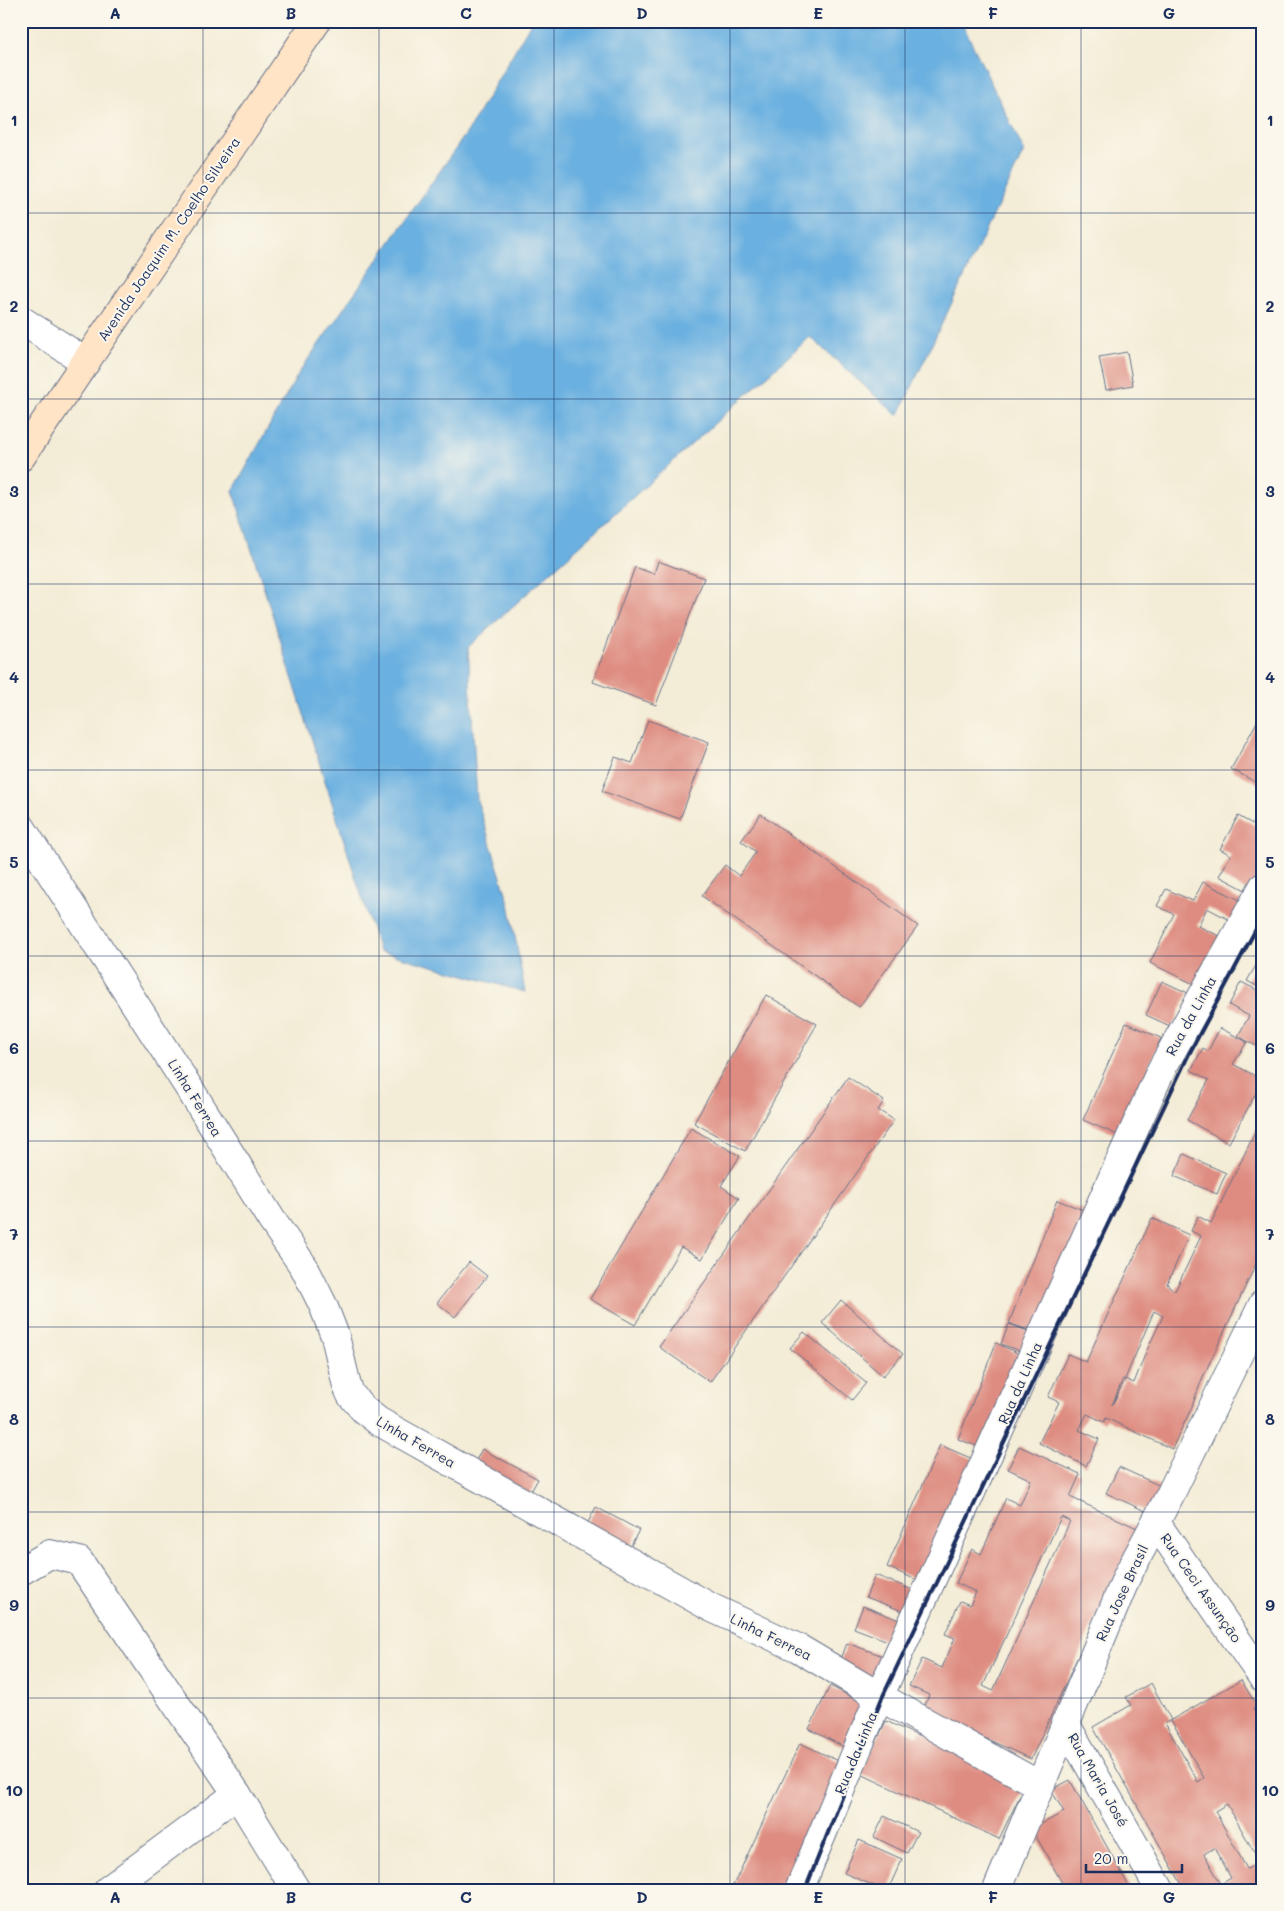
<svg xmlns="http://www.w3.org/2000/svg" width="1284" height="1911" viewBox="0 0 1284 1911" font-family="Mali,sans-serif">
	<rect width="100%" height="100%" fill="#fbf7ec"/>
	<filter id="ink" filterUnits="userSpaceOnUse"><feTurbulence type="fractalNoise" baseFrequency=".02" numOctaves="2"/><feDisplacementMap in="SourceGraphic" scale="10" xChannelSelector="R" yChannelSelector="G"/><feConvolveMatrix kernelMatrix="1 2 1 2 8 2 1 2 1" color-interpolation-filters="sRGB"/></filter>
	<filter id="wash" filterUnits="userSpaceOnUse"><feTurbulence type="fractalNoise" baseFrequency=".0096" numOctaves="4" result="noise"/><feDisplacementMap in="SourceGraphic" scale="20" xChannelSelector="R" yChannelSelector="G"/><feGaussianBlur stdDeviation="1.12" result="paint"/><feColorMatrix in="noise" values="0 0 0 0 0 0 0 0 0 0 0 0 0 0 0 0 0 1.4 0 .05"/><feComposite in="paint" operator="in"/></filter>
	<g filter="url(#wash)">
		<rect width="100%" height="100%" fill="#f3ecd6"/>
		<path fill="#6ab0e0" stroke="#42709f" d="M532 21H961L1024 151 898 416 810 337 468 647 477 800 509 903 525 992 379 951 233 491 300 371 468 131Z"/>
		<g id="blocks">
			<g fill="#de8c81" fill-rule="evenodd">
				<path d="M1127 352 1133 385 1106 390 1099 357Z"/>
				<path d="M658 561 704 578 656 705 593 682 635 567 654 574Z"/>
				<path d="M1263 711V786L1231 769Z"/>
				<path d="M648 720 709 742 680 819 602 791 615 757 632 763Z"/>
				<path d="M761 814 918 926 859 1007 702 896 725 865 739 876 756 852 741 841Z"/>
				<path d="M1238 816 1258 827 1263 820V871L1251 893 1219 876 1231 855 1220 849Z"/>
				<path d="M1203 882 1242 901 1232 921 1207 908 1198 926 1224 938 1200 987 1150 963 1174 914 1157 906 1166 889 1193 901Z"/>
				<path d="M1259 960 1263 962V989L1247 981Z"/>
				<path d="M1162 981 1188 993 1172 1027 1146 1015Z"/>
				<path d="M1241 982 1261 992 1263 990V1050L1238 1036 1249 1016 1229 1005Z"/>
				<path d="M766 995 817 1024 745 1151 694 1123Z"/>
				<path d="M1126 1023 1161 1038 1151 1061 1125 1138 1083 1120Z"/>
				<path d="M1220 1028 1247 1042 1233 1064 1263 1080 1229 1143 1187 1120 1209 1080 1191 1070 1203 1048 1208 1051Z"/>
				<path d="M848 1077 884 1101 878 1110 894 1120 710 1382 659 1347Z"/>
				<path d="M1263 1116V1249L1202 1379 1191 1409 1172 1449 1106 1418 1104 1422 1087 1414 1079 1430 1099 1439 1086 1466 1039 1443 1059 1402 1048 1397 1068 1354 1086 1362 1152 1218 1189 1235 1167 1284 1175 1291 1201 1236 1191 1231 1198 1216 1211 1223ZM1154 1311 1163 1316 1146 1352 1134 1383 1125 1379ZM1123 1379 1125 1380 1112 1405Z"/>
				<path d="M691 1128 740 1156 721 1186 739 1198 702 1259 681 1247 635 1325 590 1299Z"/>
				<path d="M1184 1154 1226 1173 1217 1194 1174 1176Z"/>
				<path d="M1057 1200 1086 1211 1038 1334 1009 1323Z"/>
				<path d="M469 1262 487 1276 455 1317 437 1303Z"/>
				<path d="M841 1300 903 1354 883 1376 822 1323Z"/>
				<path d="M1009 1324 1038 1335 1030 1355 1001 1344Z"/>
				<path d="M804 1332 866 1383 852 1400 790 1348Z"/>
				<path d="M996 1343 1022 1355 984 1449 958 1439Z"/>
				<path d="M940 1445 973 1459 919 1581 887 1567Z"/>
				<path d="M1019 1446 1080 1474 1070 1497 1137 1528 1031 1759 923 1710 929 1695 909 1686 922 1659 942 1668 955 1638 945 1634 960 1601 970 1605 976 1592 956 1583 972 1549 981 1554 1006 1498 1020 1505 1031 1480 1008 1469ZM1061 1517 1070 1521 993 1691 983 1686Z"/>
				<path d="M482 1449 538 1479 529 1495 473 1466Z"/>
				<path d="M1119 1467 1167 1489 1154 1515 1106 1493Z"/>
				<path d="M596 1507 639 1530 628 1551 585 1528Z"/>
				<path d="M875 1575 913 1590 905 1612 866 1597Z"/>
				<path d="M863 1606 902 1621 893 1643 854 1628Z"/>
				<path d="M847 1643 886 1657 877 1680 839 1665Z"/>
				<path d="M1241 1680 1257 1706 1253 1708 1263 1726V1868L1227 1804 1215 1811 1247 1869 1255 1865 1263 1879V1890H1185L1093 1727 1131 1705 1126 1697 1151 1683 1171 1720ZM1171 1720 1204 1778 1198 1782 1165 1723ZM1214 1848 1231 1878 1221 1884 1204 1854Z"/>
				<path d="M830 1686 871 1707 850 1750 809 1729Z"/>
				<path d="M886 1721 918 1736 920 1731 1027 1781 999 1839 861 1774Z"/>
				<path d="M800 1743 843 1763 784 1890H731Z"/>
				<path d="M1070 1780 1131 1890H1066L1056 1872 1032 1829 1064 1812 1051 1790Z"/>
				<path d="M884 1816 918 1832 907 1853 874 1837Z"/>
				<path d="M859 1840 902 1859 888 1890H884L844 1873Z"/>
			</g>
		</g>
	</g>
	<g filter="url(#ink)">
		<use href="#blocks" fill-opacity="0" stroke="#677188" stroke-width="1"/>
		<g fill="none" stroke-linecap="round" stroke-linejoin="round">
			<defs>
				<g id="street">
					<path d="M21 320 86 362"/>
					<path d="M21 827 191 1091 271 1219 304 1267 323 1305 335 1336 347 1386 351 1395 364 1410 378 1421 712 1608 798 1648 882 1698 1039 1785"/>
					<path d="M1156 1523 1263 1678"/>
					<path d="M21 1571 50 1554 79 1561 237 1794 296 1890"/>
					<path d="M1065 1723 1160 1890"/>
					<path d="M108 1890 237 1794"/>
					<path d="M799 1890 879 1697 1161 1070 1263 887"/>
					<path d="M997 1890 1127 1576 1170 1495 1263 1304"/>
				</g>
				<path id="secondary" d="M21 457 317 21"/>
			</defs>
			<use href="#street" stroke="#677188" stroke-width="30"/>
			<use href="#secondary" stroke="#677188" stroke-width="30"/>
			<use href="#street" stroke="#fff" stroke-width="28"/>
			<use href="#secondary" stroke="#ffe4c6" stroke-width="28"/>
			<path stroke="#1b2f5e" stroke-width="4" d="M805 1890 882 1698 1189 1054 1263 916"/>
		</g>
	</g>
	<path fill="none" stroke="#1b2f5e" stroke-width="1" stroke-opacity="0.55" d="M203 21V1890M379 21V1890M554 21V1890M730 21V1890M905 21V1890M1081 21V1890M21 213H1263M21 399H1263M21 584H1263M21 770H1263M21 956H1263M21 1141H1263M21 1327H1263M21 1512H1263M21 1698H1263"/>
	<g text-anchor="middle" stroke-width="4" stroke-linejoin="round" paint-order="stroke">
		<g font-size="14" fill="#1b2f5e" stroke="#fbf7ec">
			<text transform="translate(169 239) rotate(-56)" y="5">Avenida Joaquim M. Coelho Silveira</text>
			<text transform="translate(1191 1016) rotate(-61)" y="5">Rua da Linha</text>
			<text transform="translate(195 1098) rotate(58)" y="5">Linha Ferrea</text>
			<text transform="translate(1020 1383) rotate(-66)" y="5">Rua da Linha</text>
			<text transform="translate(416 1442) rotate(30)" y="5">Linha Ferrea</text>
			<text transform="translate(1201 1588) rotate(55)" y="5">Rua Ceci Assunção</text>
			<text transform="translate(1122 1593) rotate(-65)" y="5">Rua Jose Brasil</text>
			<text transform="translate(771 1637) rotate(26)" y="5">Linha Ferrea</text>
			<text transform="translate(856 1753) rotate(-67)" y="5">Rua da Linha</text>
			<text transform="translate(1098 1780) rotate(60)" y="5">Rua Maria José</text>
		</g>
	</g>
	<rect width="1284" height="1911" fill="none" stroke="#fbf7ec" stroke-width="55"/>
	<path d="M1086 1864v8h96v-8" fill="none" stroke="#1b2f5e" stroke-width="2.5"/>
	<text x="1094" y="1864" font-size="15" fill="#1b2f5e" stroke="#fbf7ec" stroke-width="4" paint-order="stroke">20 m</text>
	<rect x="28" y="28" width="1228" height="1856" fill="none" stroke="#1b2f5e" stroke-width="2"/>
	<g font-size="16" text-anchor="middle" font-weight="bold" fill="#1b2f5e">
		<text x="115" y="19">A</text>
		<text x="291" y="19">B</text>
		<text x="466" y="19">C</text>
		<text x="642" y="19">D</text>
		<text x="818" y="19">E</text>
		<text x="993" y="19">F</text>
		<text x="1169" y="19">G</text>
		<text x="14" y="126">1</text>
		<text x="1270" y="126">1</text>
		<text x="14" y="312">2</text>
		<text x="1270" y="312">2</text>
		<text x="14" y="497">3</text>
		<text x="1270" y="497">3</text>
		<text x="14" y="683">4</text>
		<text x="1270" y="683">4</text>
		<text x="14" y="868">5</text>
		<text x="1270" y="868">5</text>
		<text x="14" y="1054">6</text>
		<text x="1270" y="1054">6</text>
		<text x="14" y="1240">7</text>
		<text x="1270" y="1240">7</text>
		<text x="14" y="1425">8</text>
		<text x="1270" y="1425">8</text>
		<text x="14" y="1611">9</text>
		<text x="1270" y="1611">9</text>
		<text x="14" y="1796">10</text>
		<text x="1270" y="1796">10</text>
		<text x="115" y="1903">A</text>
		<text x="291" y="1903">B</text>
		<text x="466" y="1903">C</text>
		<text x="642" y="1903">D</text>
		<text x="818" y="1903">E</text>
		<text x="993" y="1903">F</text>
		<text x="1169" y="1903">G</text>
	</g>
</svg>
